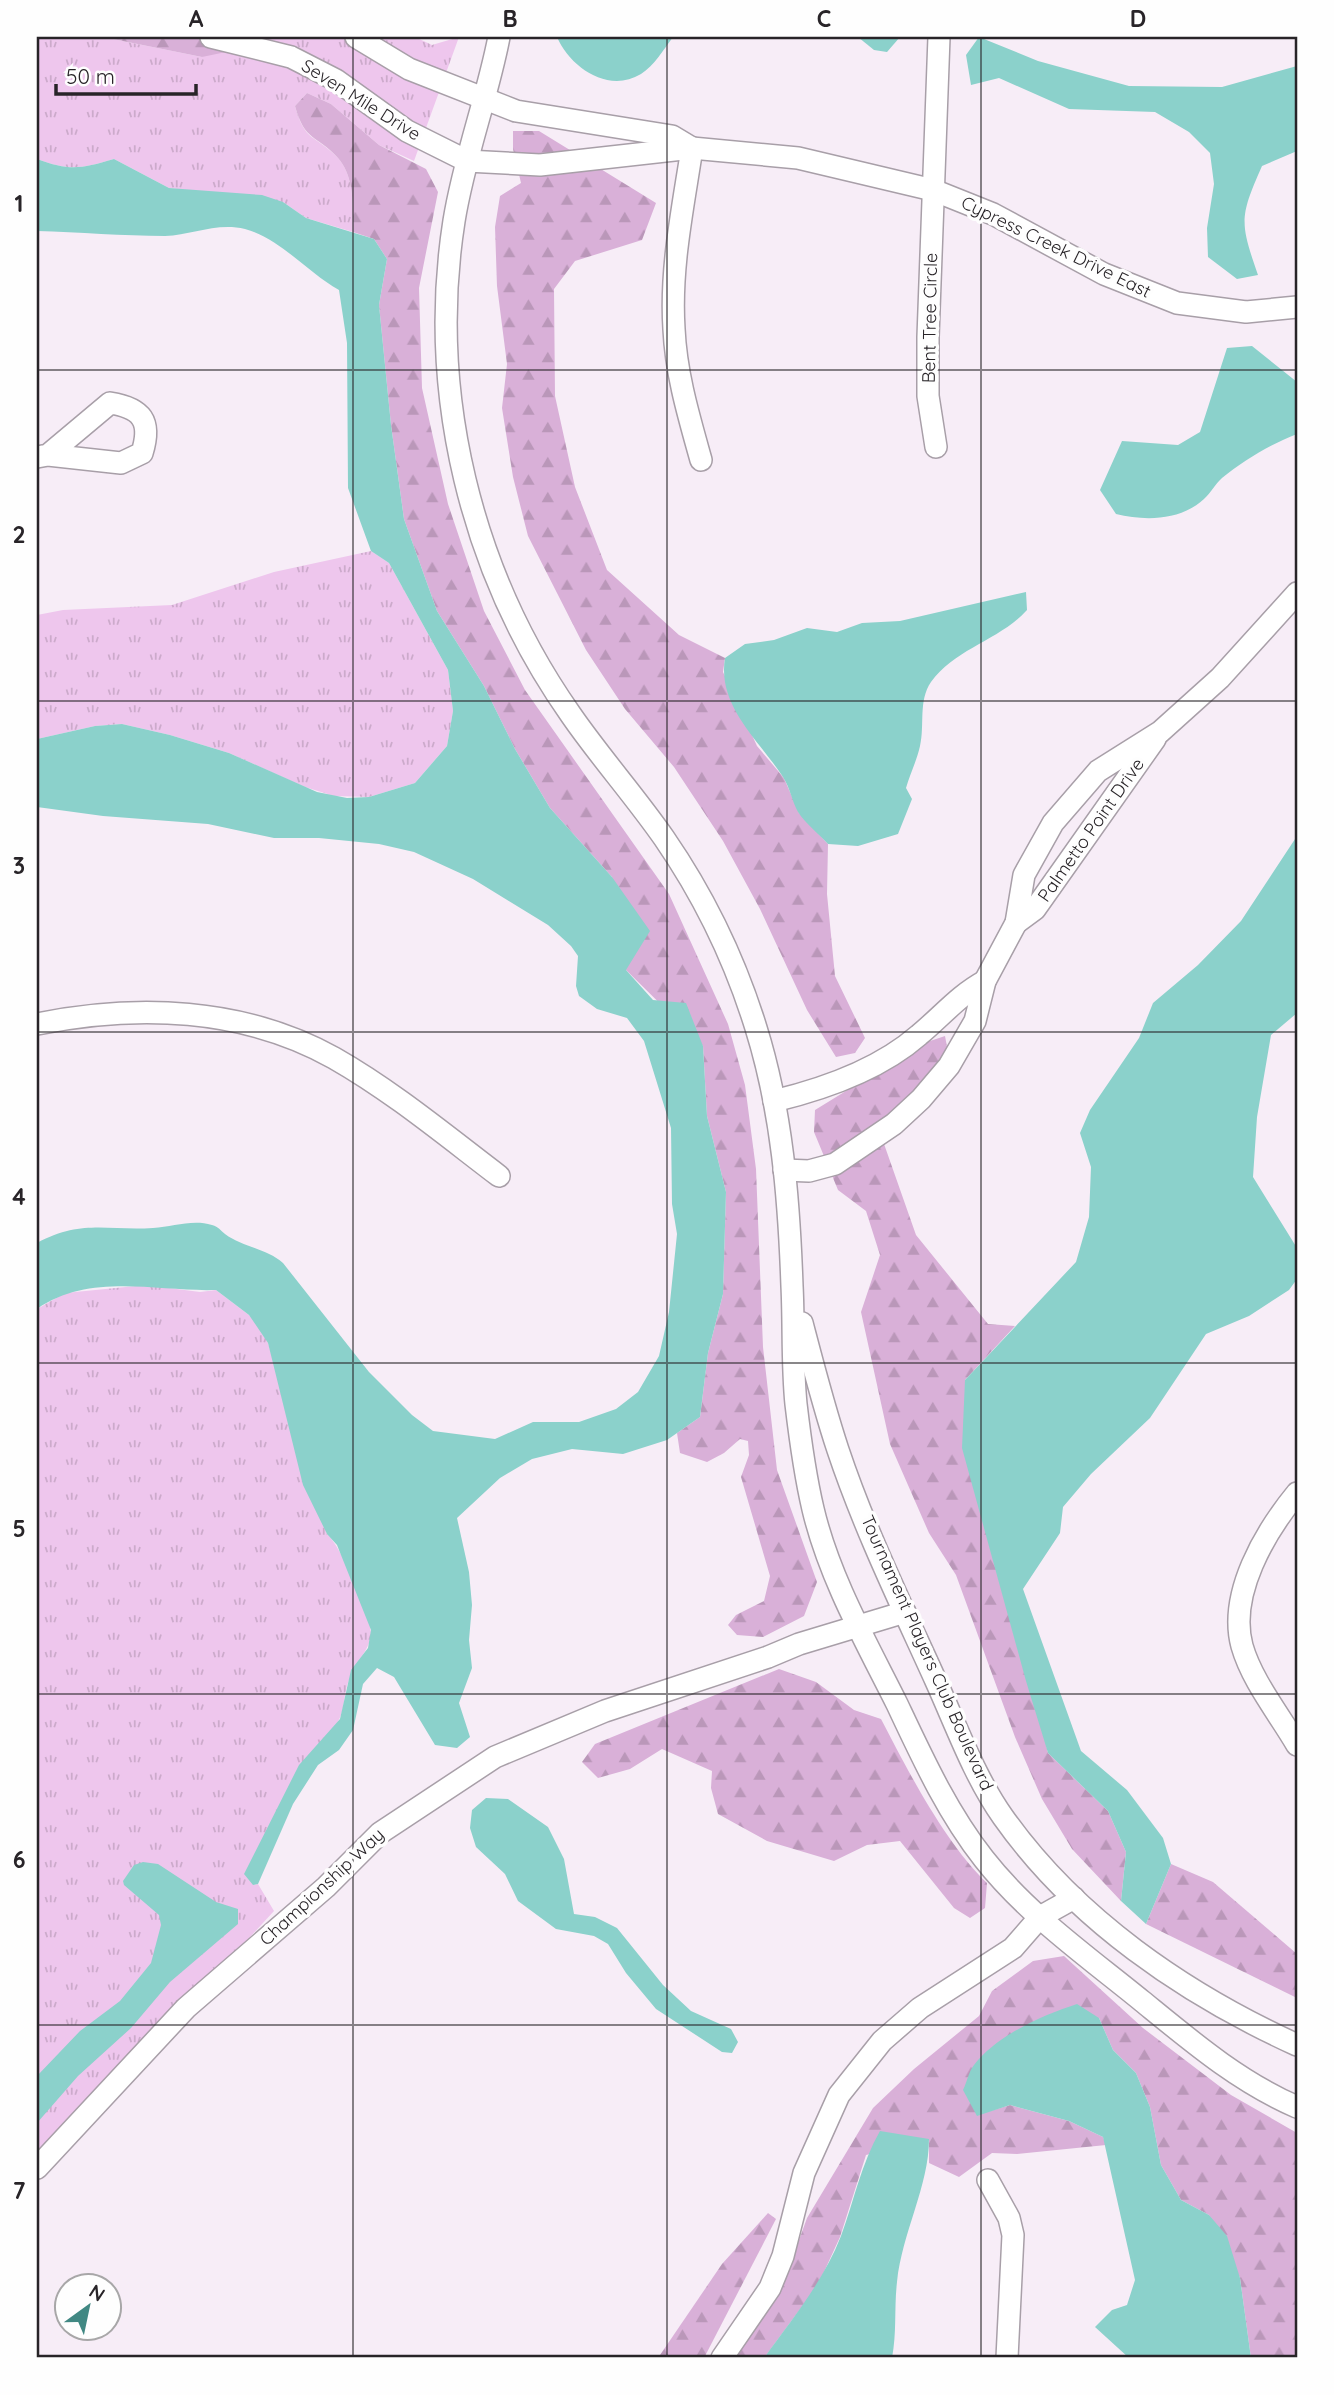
<svg xmlns="http://www.w3.org/2000/svg" width="1334" height="2395" viewBox="0 0 1334 2395" font-family="Quicksand,sans-serif">
	<defs>
		<pattern id="grass-tufts" width="24" height="20" patternUnits="userSpaceOnUse" patternTransform="scale(1.75)"><rect width="24" height="20" fill="#eec6ed"/><path d="M3 7l-1-3M5 7V3M7 7l1-3M15 17l-1-3M17 17v-4M19 17l1-3" fill="none" stroke="#ccaacb"/></pattern>
		<pattern id="forest-firs" width="22" height="20" patternUnits="userSpaceOnUse" patternTransform="scale(1.75)"><rect width="22" height="20" fill="#d9b0d8"/><path d="M5 1l3.5 6h-7zM16 11l3.5 6h-7z" fill="#ba97b9"/></pattern>
	</defs>
	<rect width="100%" height="100%" fill="#f7edf7"/>
	<g fill="url(#grass-tufts)">
		<path d="M37 37H103L202 57 226 37H415L432 45 459 37 414 161 379 145 331 104 307 93 295 106C305 143 315 134 338 158 355 177 353 209 353 232L306 218 283 202 169 188 114 159C80 169 70 171 37 159Z"/>
		<path d="M371 551 389 563 448 670 453 711 447 746 415 783 369 797 334 796 305 787 229 753 170 735 122 724 95 726 37 739V615L63 610 172 605 274 572Z"/>
		<path d="M146 1285 200 1292 216 1290 249 1315 259 1325 268 1343 327 1534C341 1546 370 1613 371 1632 371 1649 357 1660 351 1675 339 1701 351 1714 324 1738L253 1885 258 1884 274 1911 37 2168V1309L65 1293Z"/>
	</g>
	<g fill="url(#forest-firs)">
		<path d="M103 37H226V52L202 57Z"/>
		<path d="M307 93 331 104 379 145 426 169 438 192 419 288 422 388 448 504 484 611 525 690 669 894 728 1024 745 1085 756 1169 763 1347 777 1470 817 1582 804 1616 763 1637 737 1635 728 1625 736 1615 764 1601 770 1576 741 1477 749 1455 748 1441 740 1439 724 1453 707 1462 680 1453 677 1433 700 1417 708 1353 723 1294 726 1192 707 1116 703 1046 626 970 612 877 550 808 515 749 484 686 437 611 404 519 391 425 379 305 387 259 374 239 353 232C353 209 355 177 338 158 316 134 305 142 295 106Z"/>
		<path d="M513 131H539L656 203 642 240 575 261 554 289 555 396 575 487 607 570 679 635 725 658 723 672 757 746 784 778 799 813 828 844 827 894 835 976 865 1038 855 1053 836 1057 807 1010 760 909 723 841 674 767 625 709 586 650 528 536 513 477 502 408 507 364 497 286 495 227 500 196 521 183 513 149Z"/>
		<path d="M945 1036 948 1052 924 1083 877 1124 916 1235 988 1324 1015 1326 965 1380 1048 1753 1108 1811 1126 1852 1121 1901 1072 1849 1042 1799 1015 1737 956 1575 929 1533 890 1444 861 1312 880 1255 866 1211 838 1190 814 1132 815 1110 924 1043Z"/>
		<path d="M779 1669 816 1682 854 1710 881 1719C908 1771 945 1843 987 1883L985 1908 970 1918 954 1908 900 1841 867 1845 834 1861 767 1841 718 1814 711 1788 712 1771 662 1749 630 1769 598 1778 582 1762 595 1744Z"/>
		<path d="M1171 1864 1213 1882 1297 1954V1998L1146 1924Z"/>
		<path d="M1064 1956 1143 2028 1231 2095 1297 2133V2358H1251L1240 2278 1209 2215 1181 2200 1161 2165 1150 2107 1136 2073 1113 2050 1099 2018 977 2115 1010 2105 1069 2121 1103 2137 1106 2145 1017 2154 992 2153 959 2177 929 2163V2139L866 2155 840 2237 818 2285 764 2358H734L785 2279 807 2218 873 2108 914 2069 979 2016 992 1991 1033 1961Z"/>
		<path d="M768 2213 776 2219 704 2358H658L722 2264Z"/>
	</g>
	<g fill="#8bd1cb">
		<path d="M557 37H673C664 49 654 66 641 74 608 94 570 67 557 37Z"/>
		<path d="M858 37H900L887 52 874 50Z"/>
		<path d="M979 37 1038 61 1129 86 1222 87 1297 66V151L1262 166C1239 218 1240 223 1258 275L1237 279 1208 257 1207 228 1214 184 1210 153 1189 132 1155 112 1069 109 999 78 971 85 966 55Z"/>
		<path d="M37 159C70 171 80 169 114 159L169 188 262 195 283 202 306 218 374 239 387 259 379 305 391 425 404 519 437 611 484 686 515 749 550 808 612 877 650 931 626 970 653 1000 686 1003 703 1046 707 1116 726 1192 723 1294 708 1353 700 1417 667 1440 623 1454 572 1449 532 1459 500 1478 457 1518 469 1572 472 1605 469 1640 472 1668 459 1703 470 1737 457 1748 435 1745 394 1677 377 1668 363 1684 353 1730 339 1750 318 1765 293 1804 258 1884 253 1885 244 1874 299 1765 340 1719 351 1670 368 1648 371 1630 337 1545 327 1534 303 1485 268 1343 249 1315 216 1290C157 1292 90 1272 37 1309V1243C82 1219 107 1231 153 1228 173 1227 192 1219 212 1225 219 1227 220 1230 225 1234 242 1247 266 1248 283 1263L369 1372 412 1415 433 1431 495 1439 533 1422H579L616 1409 638 1392 659 1356 669 1312 677 1234 672 1204 671 1128 644 1041 627 1018 597 1009 579 996 576 986 578 956 571 946 548 925 473 879 414 852 379 844 319 838H274L208 824 103 816 37 807V739L95 726 122 724 170 735 229 753 317 792 347 798 369 797 415 783 447 746 453 711 448 670 389 563 371 551 348 488 347 343 339 290C307 272 281 239 245 229 217 222 192 235 165 236 123 236 79 232 37 231Z"/>
		<path d="M1252 346 1297 382V434C1271 444 1244 460 1222 478 1215 484 1211 493 1204 499 1180 521 1145 521 1116 514L1100 490 1122 441 1178 445 1200 432 1227 348Z"/>
		<path d="M1026 592 1027 610C1000 640 956 648 931 682 918 701 925 725 920 746 917 760 910 774 906 788L912 799 898 834 858 846 828 844C819 834 806 824 798 812 792 801 790 788 783 777 759 740 717 706 725 658L745 644 774 640 807 628 837 632 862 623 900 621Z"/>
		<path d="M1297 836V1013L1271 1035 1257 1117 1253 1177 1297 1248V1279L1289 1290 1249 1316 1206 1334 1150 1418 1091 1474 1063 1507 1060 1533 1023 1589 1081 1751 1127 1790 1163 1838 1171 1864 1146 1924 1121 1901 1126 1852 1108 1811 1048 1753 1026 1681 962 1448 965 1380 1076 1262 1089 1217 1091 1167 1080 1133 1090 1110 1139 1038 1153 1003 1198 965 1241 921Z"/>
		<path d="M486 1798 508 1799 548 1827 564 1859 574 1914 595 1917 617 1928 663 1985 691 2011 731 2029 738 2042 732 2053 722 2052 656 2009 626 1973 608 1944 594 1936 556 1929 518 1901 505 1874 476 1847 470 1828 472 1810Z"/>
		<path d="M143 1862 158 1864 216 1902 238 1909V1924L170 1982 131 2028 78 2076 37 2123V2076L80 2031 120 2001 151 1963 161 1925 159 1915 124 1885 123 1881 134 1865Z"/>
		<path d="M1077 2004 1099 2018 1113 2050 1136 2073 1150 2107 1161 2165 1181 2200 1209 2215 1227 2236 1240 2278 1251 2358H1129L1095 2327 1112 2310 1127 2305 1135 2280 1103 2137 1069 2121 1010 2105 977 2116 963 2090C967 2082 969 2071 974 2065 997 2035 1043 2015 1077 2004Z"/>
		<path d="M880 2131 929 2139C929 2186 902 2233 897 2282 894 2308 897 2332 892 2358H764C792 2319 823 2282 841 2236 854 2201 861 2164 880 2131Z"/>
	</g>
	<g fill="none" stroke-linecap="round" stroke-linejoin="round">
		<defs>
			<g id="minor">
				<path d="M211 37 291 57 336 80 407 131 467 161 540 165 692 148 798 158 933 190 993 214 1104 274 1177 303 1246 312 1297 307"/>
				<path d="M356 37 409 69 516 111 672 136 692 148"/>
				<path d="M499 37C487 99 464 158 454 221 427 393 471 573 571 715 600 757 634 795 664 838 704 896 735 960 756 1028 782 1111 789 1199 792 1286 794 1325 792 1365 796 1404 800 1438 805 1475 813 1509 829 1577 866 1642 897 1704 922 1757 947 1812 984 1859 1027 1914 1088 1957 1142 2001 1191 2041 1239 2082 1297 2107"/>
				<path d="M692 148C683 208 670 268 674 329 676 374 689 417 701 460"/>
				<path d="M936 447 928 396V337L939 37"/>
				<path d="M37 457 48 455 121 463 142 453C152 421 142 408 110 403L48 455"/>
				<path d="M1016 923 1035 909 1155 739"/>
				<path d="M37 1024C136 1004 243 1007 334 1058 392 1091 445 1135 499 1176"/>
				<path d="M774 1101C824 1089 879 1070 919 1035 942 1016 959 995 985 981"/>
				<path d="M784 1170 809 1171 835 1164 894 1124 921 1099 949 1066 975 1021 985 981 1016 923 1024 875 1053 823 1098 771 1160 732 1220 678 1297 593"/>
				<path d="M802 1323C813 1365 824 1408 838 1450 864 1528 901 1604 935 1679 956 1725 974 1776 1003 1817 1075 1919 1185 1994 1297 2045"/>
				<path d="M1297 1493C1265 1532 1228 1594 1242 1646 1252 1681 1279 1714 1297 1745"/>
				<path d="M37 2168 186 2008 326 1887 380 1833 495 1757 605 1711 768 1657 799 1644 905 1612"/>
				<path d="M988 2180 1009 2218 1013 2235 1007 2358"/>
				<path d="M722 2358 770 2288 783 2256 804 2173 839 2095 882 2041 920 2008 1013 1948 1040 1917 1074 1898"/>
			</g>
		</defs>
		<use href="#minor" stroke="#a89fa8" stroke-width="24"/>
		<use href="#minor" stroke="#fff" stroke-width="21"/>
	</g>
	<path fill="none" stroke="#282428" stroke-width="2" stroke-opacity="0.55" d="M353 37V2358M667 37V2358M981 37V2358M37 370H1297M37 701H1297M37 1032H1297M37 1363H1297M37 1694H1297M37 2025H1297"/>
	<g text-anchor="middle" stroke-width="7" stroke-linejoin="round" paint-order="stroke">
		<g font-size="18" fill="#282428" stroke="#fefefe">
			<text transform="translate(361 100) rotate(32)" y="6">Seven Mile Drive</text>
			<text transform="translate(1056 247) rotate(26)" y="6">Cypress Creek Drive East</text>
			<text transform="translate(930 318) rotate(-89)" y="6">Bent Tree Circle</text>
			<text transform="translate(1091 830) rotate(-55)" y="6">Palmetto Point Drive</text>
			<text transform="translate(927 1653) rotate(66)" y="6">Tournament Players Club Boulevard</text>
			<text transform="translate(322 1887) rotate(-43)" y="6">Championship Way</text>
		</g>
	</g>
	<rect width="1334" height="2395" fill="none" stroke="#fefefe" stroke-width="77"/>
	<g transform="translate(88 2307) rotate(33)"><circle r="33" fill="#fefefe" stroke="#a8a7a8" stroke-width="2"/>
	<path d="M0-5L12 26L0 18L-12 26Z" fill="#418883"/>
	<text y="-10" font-size="19" font-weight="bold" text-anchor="middle" fill="#282428">N</text>
	</g>
	<path d="M56 84v10h140v-10" fill="none" stroke="#282428" stroke-width="3.5"/>
	<text x="66" y="84" font-size="21" fill="#282428" stroke="#fefefe" stroke-width="5" paint-order="stroke">50 m</text>
	<rect x="38" y="38" width="1258" height="2318" fill="none" stroke="#282428" stroke-width="2.5"/>
	<g font-size="23" text-anchor="middle" font-weight="bold" fill="#282428">
		<text x="196" y="27">A</text>
		<text x="510" y="27">B</text>
		<text x="824" y="27">C</text>
		<text x="1138" y="27">D</text>
		<text x="19" y="212">1</text>
		<text x="19" y="543">2</text>
		<text x="19" y="874">3</text>
		<text x="19" y="1205">4</text>
		<text x="19" y="1537">5</text>
		<text x="19" y="1868">6</text>
		<text x="19" y="2199">7</text>
	</g>
</svg>
